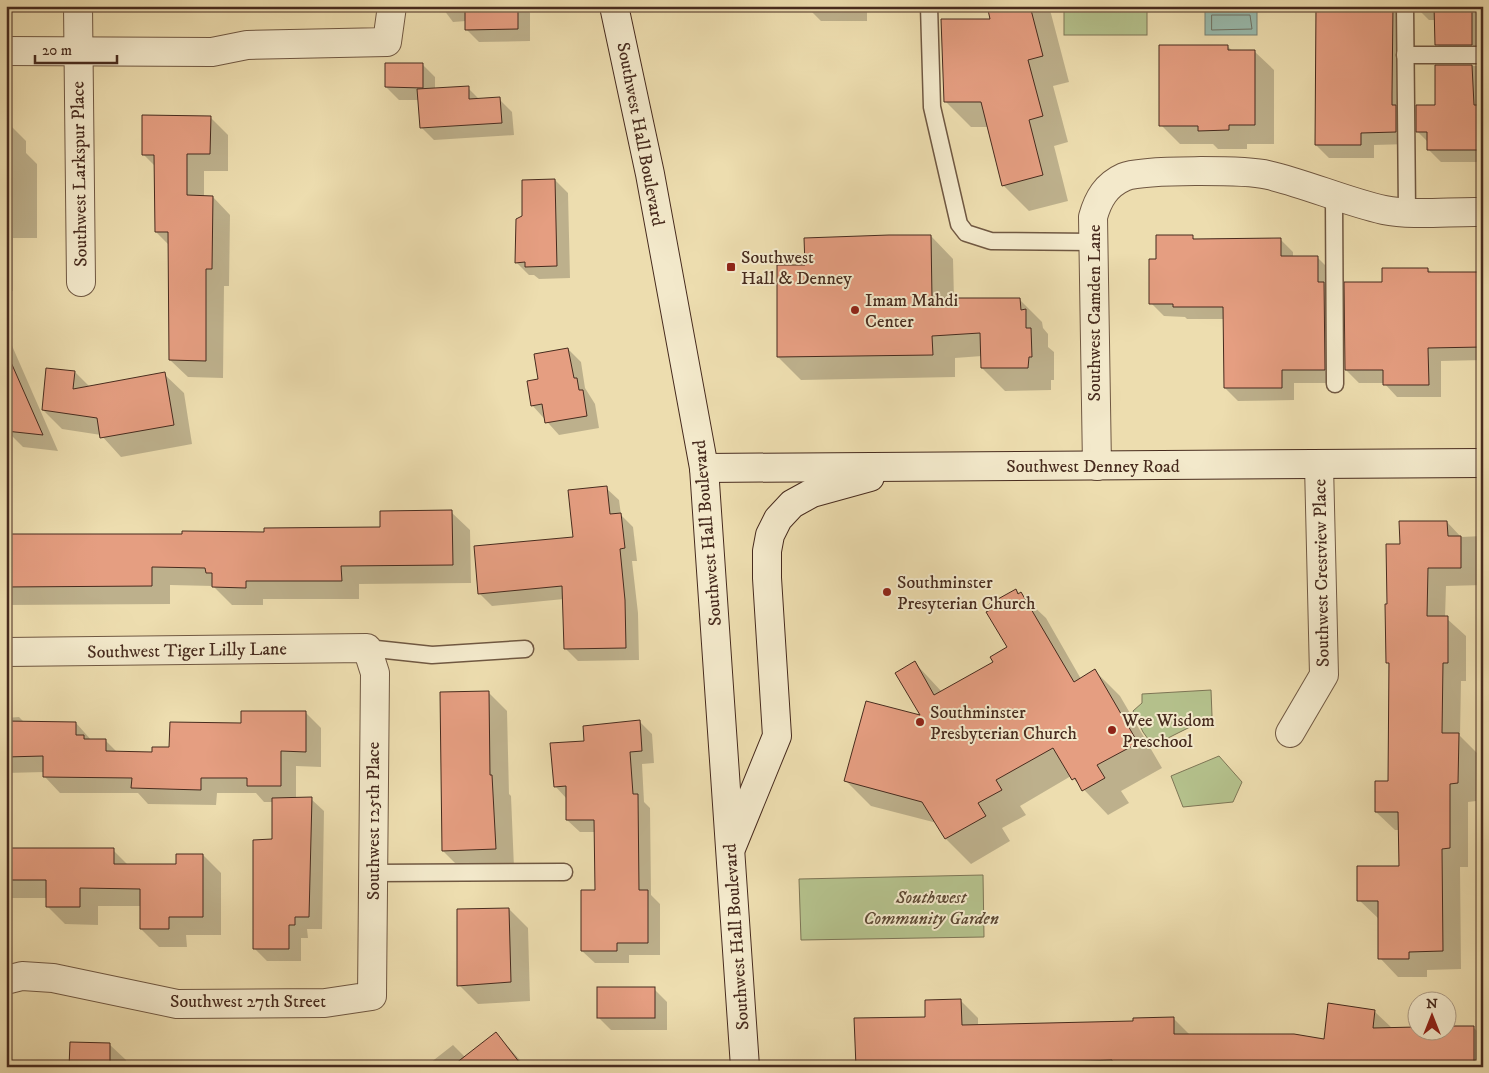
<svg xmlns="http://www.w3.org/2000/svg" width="1489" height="1073" viewBox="0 0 1489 1073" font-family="'IM FELL DW Pica',serif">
	<rect width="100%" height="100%" fill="#edddaf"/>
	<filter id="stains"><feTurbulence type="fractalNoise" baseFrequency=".004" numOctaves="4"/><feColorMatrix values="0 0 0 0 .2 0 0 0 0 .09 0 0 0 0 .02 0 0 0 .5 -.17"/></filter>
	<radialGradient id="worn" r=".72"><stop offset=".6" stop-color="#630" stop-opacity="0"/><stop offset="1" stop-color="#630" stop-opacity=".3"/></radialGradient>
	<g fill="#b5c28d" stroke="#7e7656">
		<rect x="1064" y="6" width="83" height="29"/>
		<path d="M1211 690 1212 716 1158 743H1151L1143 732 1133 711 1142 703V694Z"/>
		<path d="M1219 756 1242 782 1233 802 1183 807 1171 776Z"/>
		<path d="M983 875 984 937 801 940 799 879Z"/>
	</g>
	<rect fill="#99bbae" stroke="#788174" x="1205" y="10" width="52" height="25"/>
	<g fill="#0003">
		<path d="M165 6H201V7L167 8Z"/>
		<path d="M441 6H527L530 13V41L479 42 466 29V21L453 22Z"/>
		<path d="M801 6H867V21H821L807 7Z"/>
		<path d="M1005 6H1049L1069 82 1053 86 1068 142 1054 146 1068 201 1029 211 1003 185 988 127H971L945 101 942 21 992 20Z"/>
		<path d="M1316 6H1483V57H1450L1437 44 1436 20H1429L1419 10H1412L1409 144 1374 145V158H1329L1316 145Z"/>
		<path d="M1228 47 1233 51H1254L1274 70V144H1247V149H1218L1213 144H1180L1161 125Z"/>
		<path d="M422 64 435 77V89L468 88 480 100 499 99 512 112 514 135 434 140 421 127 419 100H399L386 87Z"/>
		<path d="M1437 66H1483V162H1441L1428 149V142L1417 131 1436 106Z"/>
		<path d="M210 117 228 135V171H204V197H213L230 215 229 286H224L223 378 188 377 170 360 169 245 156 232V167L143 154Z"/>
		<path d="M6 125H10L26 141V153L37 164V238H13V291H6Z"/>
		<path d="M555 180 568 193 570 278 539 279 534 275H529L516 262 523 217Z"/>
		<path d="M931 236 953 259 954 299H1019L1042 322 1043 328 1048 334V347L1054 352V380H1051V390L1005 391 982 368V356L955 358V377L801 380 778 357 807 266Z"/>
		<path d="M1192 237 1196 240 1280 239 1293 252V257H1317L1330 270 1337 383H1294V400L1238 401 1225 388V319H1187L1185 317 1164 316 1151 303 1157 260Z"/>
		<path d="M1428 269 1432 273H1483V360L1441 361V397H1397L1384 383H1359L1346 370 1384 284Z"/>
		<path d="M6 332 58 451 23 447 7 431Z"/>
		<path d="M568 349 581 362 585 388 595 404 599 428 559 435 532 405 539 380Z"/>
		<path d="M75 372 90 387 164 374 184 393 192 444 121 457 101 435 62 429 43 410Z"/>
		<path d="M606 488 619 500 621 515 633 527 637 561H632L638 613 639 660 578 661 565 648 564 599 492 606 479 593 574 538Z"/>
		<path d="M451 512 470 530 471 583 359 584V599H263V605H232L213 586 170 585V604L6 605V535L183 536 381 528Z"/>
		<path d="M1447 522 1461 537 1483 536V585L1446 586 1445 617 1466 636V681H1461L1460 736 1477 753 1476 801 1468 802V867H1460L1461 969 1427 970V977H1398L1380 958 1379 919 1359 900 1400 867V830H1395L1376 812 1389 782 1388 605 1401 545Z"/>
		<path d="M1016 590 1046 618 1081 679 1095 671 1120 696 1162 768 1121 791 1129 803 1108 815 1071 776 1020 806 1026 815 1002 828 1010 841 971 864 946 839 937 823 871 806 846 781 922 717 915 663 942 692 995 662 1008 647Z"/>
		<path d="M488 692 507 711 509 794 511 796 514 868 462 870 443 851Z"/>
		<path d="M305 712 321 728V767L296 766V799H311L324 811 322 929H307L308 938H301V961H267L254 948 273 841V802H264L256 793H217L216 805 148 804 138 793H60L45 777V772L6 773V718L19 717 24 722 76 723 92 741H106L117 752 153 753 243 724Z"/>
		<path d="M639 721 652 734 654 763 642 764 644 802 650 808 651 895 660 904V955H629V963H595L582 951 596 891V832H580L567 820V799L555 786 585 742Z"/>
		<path d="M6 848 113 850 128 865H177L203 855 221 873V935H186L187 947H159L141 929V906H98V925L65 924 47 906V898H12V936H6Z"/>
		<path d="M509 909 528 928 530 1001 478 1004 459 985Z"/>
		<path d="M654 989 667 1002V1030H611L598 1017Z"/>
		<path d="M961 1001 978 1018V1026L1135 1022 1173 1018 1191 1036 1325 1040 1374 1011 1392 1028 1446 1030 1473 1027 1483 1037V1067H857L926 1018Z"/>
		<path d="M496 1033 526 1067H433L430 1063 453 1045 465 1057Z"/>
		<path d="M109 1044 126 1060V1067H71Z"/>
	</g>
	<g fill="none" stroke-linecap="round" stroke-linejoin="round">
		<path stroke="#707366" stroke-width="1" d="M1212 15H1250L1252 29 1212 30Z"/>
	</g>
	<g fill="#e59e81" stroke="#472b1e">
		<path d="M465 6H518V29L465 30Z"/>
		<path d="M1001 6H1030L1043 56 1028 60 1043 116 1029 120 1043 175 1002 186 981 102H944L941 19H990L988 10Z"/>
		<path d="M1316 6H1393L1392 94V105H1396V132L1361 133V145H1315Z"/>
		<path d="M1434 6H1472V45H1435Z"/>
		<path d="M1159 45H1228V50H1255V125H1229V130L1198 131V126H1159Z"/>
		<path d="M385 63H423V88L385 87Z"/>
		<path d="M1435 65H1472L1474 105H1483V150H1427V132H1416V105H1435Z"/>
		<path d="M469 86V99L500 97 502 123 420 128 417 89Z"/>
		<path d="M142 115 211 116 210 154H187V195L213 196 212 269H206V361L169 360 168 232H155L154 155H142Z"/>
		<path d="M555 179 557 266 525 267V262L515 263 516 219 522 216V180Z"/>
		<path d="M889 235H931L932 298H1020L1021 310 1026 309V328H1031L1032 357H1029L1028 368H981L980 333 932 336 933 355 777 357V265H805L804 238Z"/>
		<path d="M1156 235H1193V239L1281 238V256H1318V282H1324L1325 370H1282V388H1224L1223 307H1173V304H1149V259H1156Z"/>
		<path d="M1382 268H1428V272H1483V347L1428 348 1429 385H1383V370H1345L1344 282H1382Z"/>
		<path d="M568 348 574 378H577L579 390H583L587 416 545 423 542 404 531 406 527 381 538 379 534 354Z"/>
		<path d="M6 351 43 435 6 431Z"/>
		<path d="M46 368 75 371 73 389 165 372 174 425 100 438 97 418 42 410Z"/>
		<path d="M607 486 610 514 621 513 625 548 620 549 625 600 626 648 564 649 562 586 478 594 474 546 573 537 568 490Z"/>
		<path d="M452 510 453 565 341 566 342 581H246V588L212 587V573H206L205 568 152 567V586L6 587V534H182V531L264 532V528L380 527V511Z"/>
		<path d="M1399 521H1447L1448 536H1461V568H1428L1427 616H1448V663H1443L1442 733H1459L1458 783 1450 784V848L1442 849 1443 951 1409 952V959H1378V901H1357V866H1399L1398 812H1375V781H1388L1389 663H1386L1385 604H1387L1386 544H1400Z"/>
		<path d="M1016 589 1018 594 1021 592 1074 682 1095 669 1138 743 1097 765 1105 778 1082 791 1075 778 1072 780 1053 748 996 780 1002 790 978 803 986 816 945 839 922 802 844 781 866 701 920 715 895 673 915 661 934 695 993 662 990 657 1007 647 986 612 992 609 989 604Z"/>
		<path d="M489 691 490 775H492L496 849 442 851 440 692Z"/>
		<path d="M241 711H306V752L281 751V786H247V778H201V790L131 788 132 778 43 777V756L6 757V721L76 722V735H84V739H106V751L152 752V747H169L170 722 241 723Z"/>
		<path d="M640 720 642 751 630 752 633 794H638L639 890H648V943H617V951H581V890H595L594 820H566V786L554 787 550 743 584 741 583 726Z"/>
		<path d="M312 797 309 917H295V925H289V949H253V840L272 839V798Z"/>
		<path d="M6 848H114V864H176V854H203V917H169V929H140V889L80 888V907H46V880H6Z"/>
		<path d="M509 908 511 982 457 986V909Z"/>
		<rect x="597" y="987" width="58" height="31"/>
		<path d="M961 999 962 1025 1133 1021V1018L1174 1017V1034H1294L1324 1039 1328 1003 1375 1010 1373 1028 1416 1027V1030H1446V1026H1474V1067H1113L1112 1060 1065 1062V1067H856L854 1018 925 1017V1000Z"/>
		<path d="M496 1032 523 1067H451Z"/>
		<path d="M70 1042 110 1043V1067H69Z"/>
	</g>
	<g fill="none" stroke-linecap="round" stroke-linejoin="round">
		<defs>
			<g id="lane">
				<path d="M929 6 932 107 959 224 966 233 991 241 1094 242"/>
				<path d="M1405 6 1407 211"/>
				<path d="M1405 55H1483"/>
				<path d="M1334 197 1335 384"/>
				<path d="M367 648 432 655 525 649"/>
				<path d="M373 873 564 872"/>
			</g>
			<g id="street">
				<path d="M78 6 81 282"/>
				<path d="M6 51 212 52 247 45 387 42 392 6"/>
				<path d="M1097 466 1093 217C1098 199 1106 185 1124 177 1142 169 1247 170 1268 175 1307 184 1344 201 1384 210 1413 216 1452 211 1483 212"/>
				<path d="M6 652 367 648 375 673 372 996 325 1003 177 1004 53 978 22 976 6 980"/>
				<path d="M1290 733 1324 675 1319 465"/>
			</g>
			<g id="secondary">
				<path d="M614 6 650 174 704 468 745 1067"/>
				<path d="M704 468 1483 463"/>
				<path d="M732 846 777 736 767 578V551L770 535 778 519 792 504 812 493 870 477"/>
			</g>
		</defs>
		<use href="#lane" stroke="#705842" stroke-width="19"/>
		<use href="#street" stroke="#705842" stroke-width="30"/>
		<use href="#secondary" stroke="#472b1e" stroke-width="30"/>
		<use href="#lane" stroke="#f3e9cb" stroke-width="16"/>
		<use href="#street" stroke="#f3e9cb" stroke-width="28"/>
		<use href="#secondary" stroke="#f3e9cb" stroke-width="28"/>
	</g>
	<g fill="#8f2418" stroke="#f3e9cb" stroke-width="2">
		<rect x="726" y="262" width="10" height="10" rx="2.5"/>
		<circle cx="855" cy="310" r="5"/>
		<circle cx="887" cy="592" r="5"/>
		<circle cx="920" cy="722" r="5"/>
		<circle cx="1112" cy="730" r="5"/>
	</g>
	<g text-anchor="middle" stroke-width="4" stroke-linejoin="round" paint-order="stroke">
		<g font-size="18" fill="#472b1e" stroke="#f3e9cb">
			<text transform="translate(641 134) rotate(79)" y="6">Southwest Hall Boulevard</text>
			<text transform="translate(79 174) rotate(-91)" y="6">Southwest Larkspur Place</text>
			<text transform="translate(1094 313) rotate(-90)" y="6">Southwest Camden Lane</text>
			<text x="1093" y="472">Southwest Denney Road</text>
			<text transform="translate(707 533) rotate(-95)" y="6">Southwest Hall Boulevard</text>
			<text transform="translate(1321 573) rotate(-91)" y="6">Southwest Crestview Place</text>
			<text transform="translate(187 650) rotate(-1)" y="6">Southwest Tiger Lilly Lane</text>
			<text transform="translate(373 821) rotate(-90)" y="6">Southwest 125th Place</text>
			<text transform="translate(736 937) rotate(-94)" y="6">Southwest Hall Boulevard</text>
			<text x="248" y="1007">Southwest 27th Street</text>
		</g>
		<g font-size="18" fill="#472b1e" stroke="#f3e9cb" text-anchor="start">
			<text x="741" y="263">Southwest<tspan x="741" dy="21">Hall &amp; Denney</tspan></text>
			<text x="865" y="306">Imam Mahdi<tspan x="865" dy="21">Center</tspan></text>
			<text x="897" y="588">Southminster<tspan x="897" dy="21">Presyterian Church</tspan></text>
			<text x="930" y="718">Southminster<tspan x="930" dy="21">Presbyterian Church</tspan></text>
			<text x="1122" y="726">Wee Wisdom<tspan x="1122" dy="21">Preschool</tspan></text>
		</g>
		<g font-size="18" font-style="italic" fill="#5d4934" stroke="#f3e9cb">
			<text x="931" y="903">Southwest<tspan x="931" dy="21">Community Garden</tspan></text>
		</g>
	</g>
	<rect width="1489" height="1073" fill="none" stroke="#edddaf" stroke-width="25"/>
	<rect x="8" y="8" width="1474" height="1058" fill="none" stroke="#472b1e" stroke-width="2.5"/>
	<rect x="12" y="12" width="1464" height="1048" fill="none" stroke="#472b1e"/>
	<g transform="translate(1432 1016)"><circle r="24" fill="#f3e9cb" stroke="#ae9d86"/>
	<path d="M0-4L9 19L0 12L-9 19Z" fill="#8f2418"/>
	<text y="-8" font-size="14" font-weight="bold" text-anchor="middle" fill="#472b1e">N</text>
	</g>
	<path d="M35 55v8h82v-8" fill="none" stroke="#472b1e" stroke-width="2.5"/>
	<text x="42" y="55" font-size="15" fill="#472b1e" stroke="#f3e9cb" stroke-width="4" paint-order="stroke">20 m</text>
	<rect width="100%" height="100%" filter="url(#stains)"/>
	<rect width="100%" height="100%" fill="url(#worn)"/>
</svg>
